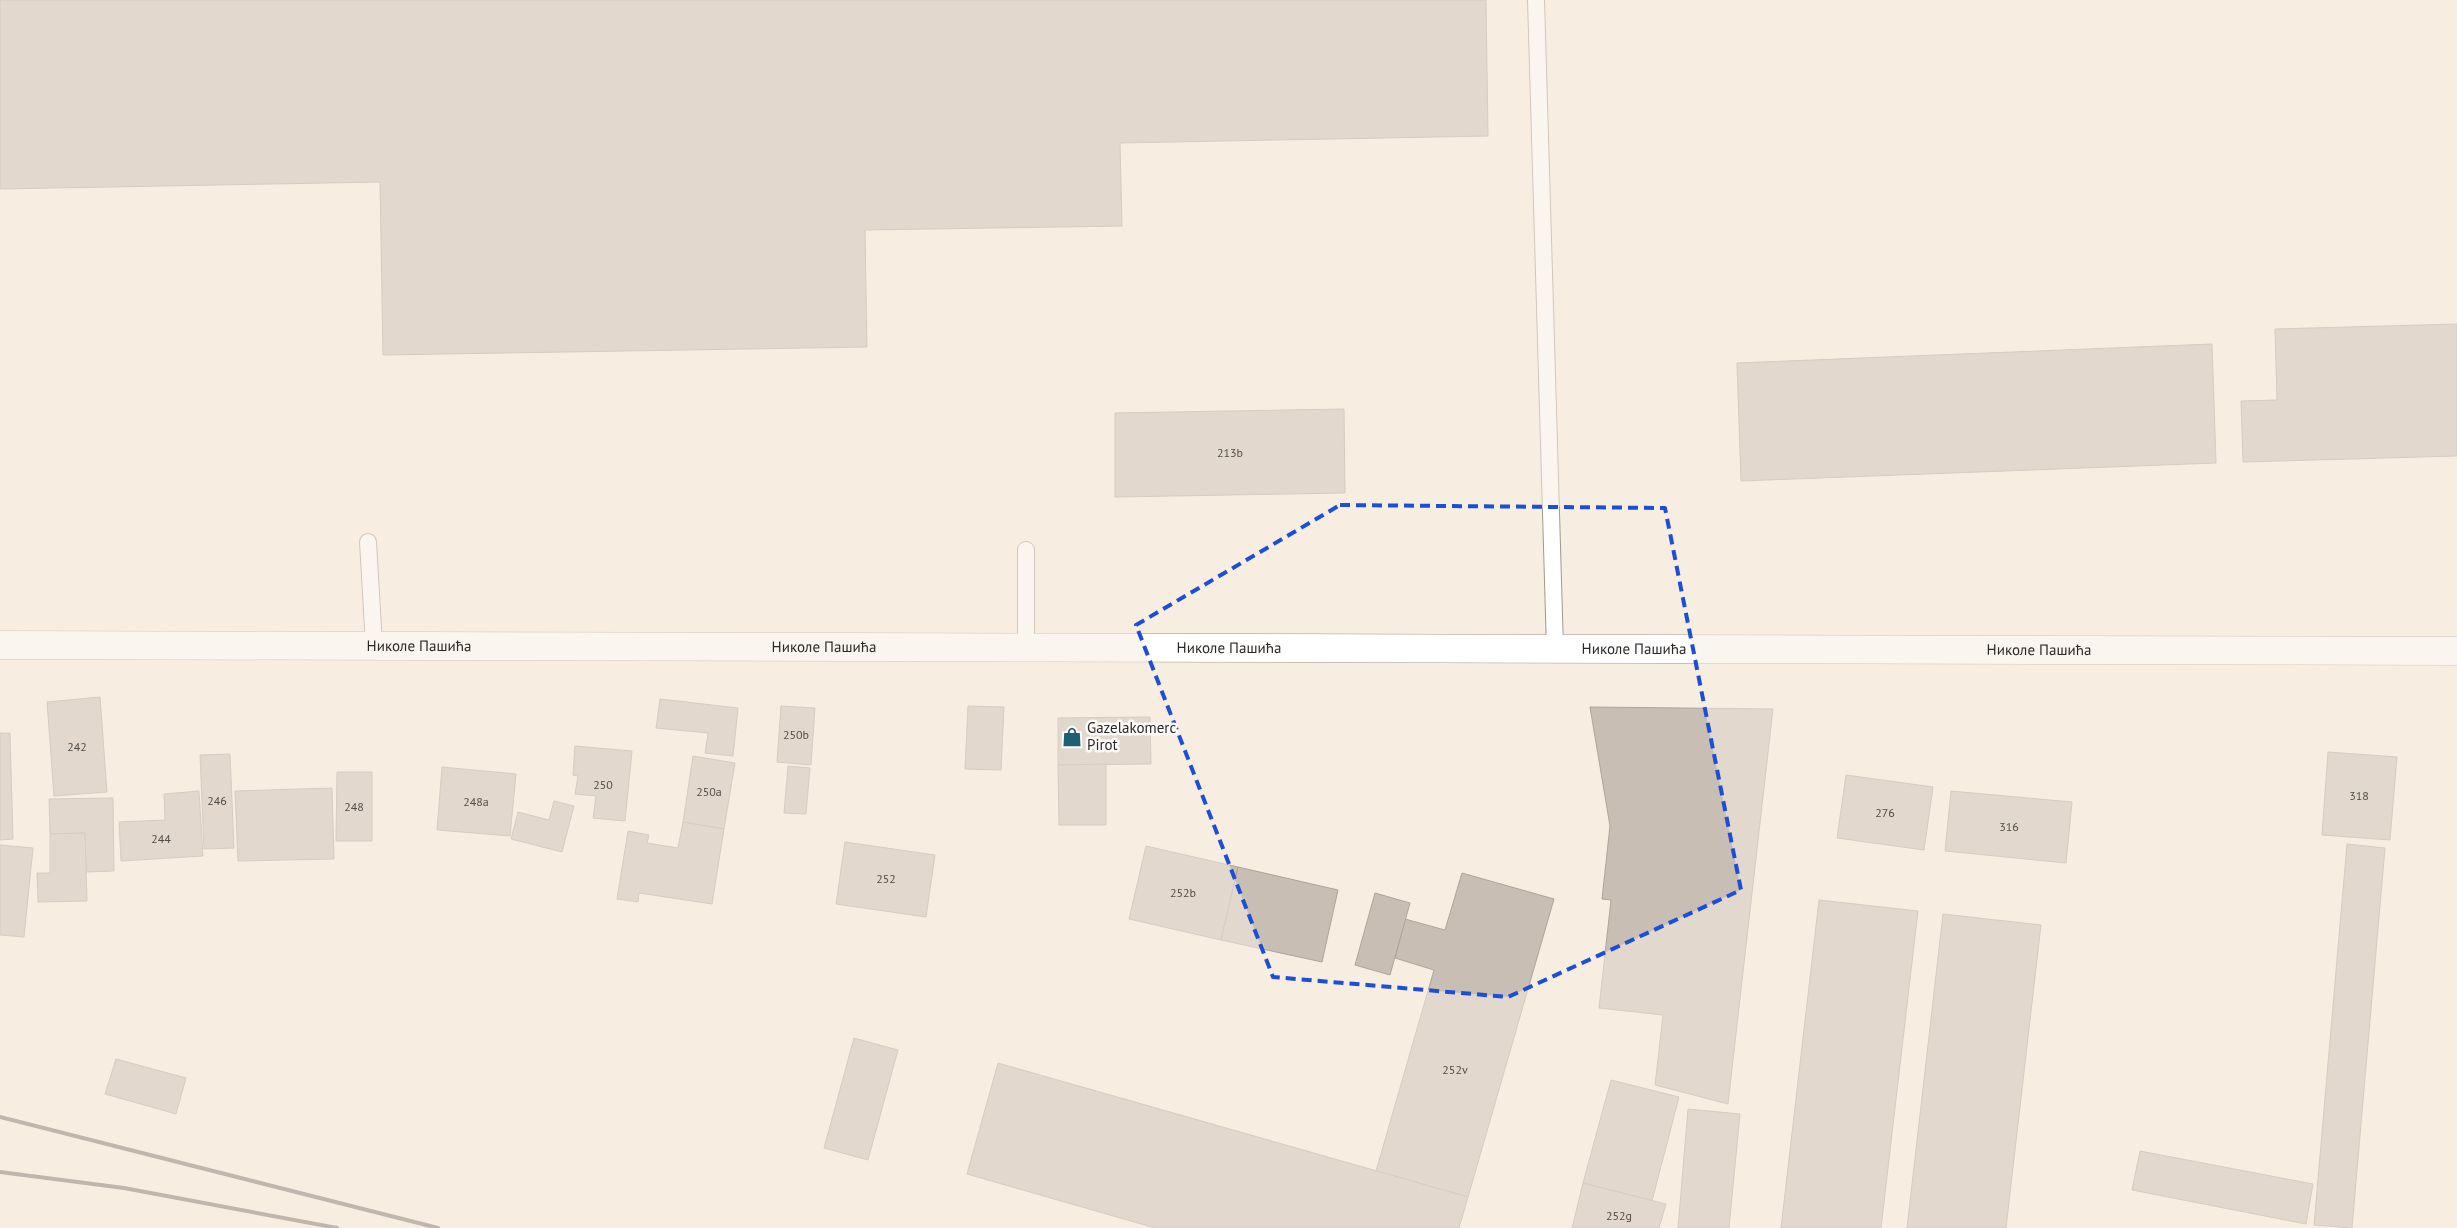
<svg xmlns="http://www.w3.org/2000/svg" width="2457" height="1228" viewBox="0 0 2457 1228" font-family="'PT Sans',sans-serif">
	<rect width="100%" height="100%" fill="#f7ede1"/>
	<g fill="#c8beb3" stroke="#aea499">
		<path d="M0 0H1486L1488 136 1120 143 1122 226 865 230 867 347 383 355 380 182 0 189Z"/>
		<path d="M2457 324V456L2243 462 2241 401 2277 400 2275 329Z"/>
		<path d="M2212 344 2216 463 1741 481 1737 363Z"/>
		<path d="M1344 409 1345 493 1115 497V413Z"/>
		<path d="M100 697 107 792 54 796 47 702Z"/>
		<path d="M660 699 738 708 733 756 705 753 708 733 656 728Z"/>
		<path d="M781 706 815 708 811 765 777 762Z"/>
		<path d="M968 706 1004 707 1001 770 965 769Z"/>
		<path d="M1590 707 1773 709 1728 1104 1655 1085 1663 1015 1599 1008 1611 900 1602 899 1610 826Z"/>
		<path d="M1150 717 1151 764 1058 765V718Z"/>
		<path d="M0 733H10L13 839 0 840Z"/>
		<path d="M575 746 632 751 625 821 593 818 596 796 575 794 578 776 573 775Z"/>
		<path d="M2328 752 2397 757 2390 840 2322 835Z"/>
		<path d="M230 754 234 848 204 849 200 755Z"/>
		<path d="M693 756 735 763 724 829 683 822Z"/>
		<path d="M1106 764V825H1059L1058 765Z"/>
		<path d="M788 766 810 768 806 814 784 813Z"/>
		<path d="M442 767 516 774 510 836 437 830Z"/>
		<path d="M337 772H372V841H336Z"/>
		<path d="M1846 775 1933 787 1924 850 1837 838Z"/>
		<path d="M332 788 334 859 238 861 235 791Z"/>
		<path d="M199 791 203 856 121 861 119 822 165 820 164 794Z"/>
		<path d="M1951 791 2072 802 2066 863 1945 851Z"/>
		<path d="M113 798 114 871 86 872 85 833 50 834 49 799Z"/>
		<path d="M554 801 574 806 562 852 511 839 518 812 549 820Z"/>
		<path d="M683 822 724 829 712 904 639 893 638 902 617 899 628 831 649 835 647 843 678 848Z"/>
		<path d="M85 833 87 901 38 902 37 873H50V834Z"/>
		<path d="M845 842 935 855 926 917 836 904Z"/>
		<path d="M2347 844 2385 848 2352 1228 2314 1225Z"/>
		<path d="M0 845 33 848 24 937 0 935Z"/>
		<path d="M1146 846 1238 867 1221 940 1129 919Z"/>
		<path d="M1238 867 1338 890 1322 962 1221 940Z"/>
		<path d="M1462 873 1554 899 1468 1197 1376 1171 1434 970 1395 958 1405 919 1445 930Z"/>
		<path d="M1375 893 1410 903 1390 975 1355 965Z"/>
		<path d="M1819 900 1918 911 1881 1228H1781Z"/>
		<path d="M1943 914 2041 925 2006 1228H1907Z"/>
		<path d="M854 1038 898 1050 868 1160 824 1148Z"/>
		<path d="M116 1059 186 1078 176 1114 105 1094Z"/>
		<path d="M998 1063 1468 1197 1459 1228H1155L967 1174Z"/>
		<path d="M1611 1080 1679 1097 1652 1201 1583 1183Z"/>
		<path d="M1688 1109 1740 1114 1729 1228H1678Z"/>
		<path d="M2140 1151 2313 1184 2306 1224 2132 1190Z"/>
		<path d="M1583 1183 1666 1204 1659 1228H1572Z"/>
	</g>
	<g fill="none" stroke-linecap="round" stroke-linejoin="round">
		<defs>
			<g id="lane">
				<path d="M1536 0 1555 649"/>
				<path d="M368 542 374 645"/>
				<path d="M1026 550V647"/>
			</g>
			<g id="secondary">
				<path id="s1" d="M0 645 2457 651"/>
			</g>
		</defs>
		<use href="#lane" stroke="#a2988d" stroke-width="18"/>
		<use href="#secondary" stroke="#a2988d" stroke-width="29"/>
		<use href="#lane" stroke="#fff" stroke-width="16"/>
		<use href="#secondary" stroke="#fff" stroke-width="28"/>
		<g stroke="#7a746d" stroke-width="4">
			<path d="M0 1117 438 1228"/>
			<path d="M0 1172 124 1188 337 1228"/>
		</g>
	</g>
	<path d="M0 0H2457V1228H0ZM1340 505 1665 508 1741 890 1508 997 1273 977 1136 625Z" fill="#f7ede1" fill-opacity=".55" fill-rule="evenodd"/>
	<path fill="none" stroke="#1d4ed8" stroke-width="4" stroke-dasharray="10 6" stroke-linejoin="round" d="M1340 505 1665 508 1741 890 1508 997 1273 977 1136 625Z"/>
	<defs>
		<symbol id="shop-bare" viewBox="-9 -9 18 18"><path d="M-5-2.5h2.3a2.7 3.5 0 0 1 5.4 0H5L5.5 6h-11ZM-1.5-2.5h3a1.5 2.3 0 0 0-3 0Z" fill="#1d6073" stroke="#fdfbf9" stroke-width="2.5" paint-order="stroke"/></symbol>
	</defs>
	<g fill-rule="evenodd">
		<use href="#shop-bare" x="1058" y="723" width="28" height="28"/>
	</g>
	<g text-anchor="middle" stroke-width="5" stroke-linejoin="round" paint-order="stroke">
		<g font-size="12" fill="#524d47">
			<text x="1230" y="457">213b</text>
			<text x="796" y="739">250b</text>
			<text x="77" y="751">242</text>
			<text x="603" y="789">250</text>
			<text x="709" y="796">250a</text>
			<text x="2359" y="800">318</text>
			<text x="217" y="805">246</text>
			<text x="476" y="806">248a</text>
			<text x="354" y="811">248</text>
			<text x="1885" y="817">276</text>
			<text x="2009" y="831">316</text>
			<text x="161" y="843">244</text>
			<text x="886" y="883">252</text>
			<text x="1183" y="897">252b</text>
			<text x="1455" y="1074">252v</text>
			<text x="1619" y="1220">252g</text>
		</g>
		<g font-size="15" fill="#2b2723" stroke="#fdfbf9">
			<text dy="5" stroke="none"><textPath href="#s1" startOffset="419">Николе Пашића</textPath></text>
			<text dy="5" stroke="none"><textPath href="#s1" startOffset="824">Николе Пашића</textPath></text>
			<text dy="5" stroke="none"><textPath href="#s1" startOffset="1229">Николе Пашића</textPath></text>
			<text dy="5" stroke="none"><textPath href="#s1" startOffset="1634">Николе Пашића</textPath></text>
			<text dy="5" stroke="none"><textPath href="#s1" startOffset="2039">Николе Пашића</textPath></text>
		</g>
		<g font-size="15" fill="#2b2723" stroke="#fdfbf9" text-anchor="start">
			<text x="1087" y="733">Gazelakomerc<tspan x="1087" dy="17">Pirot</tspan></text>
		</g>
	</g>
</svg>
